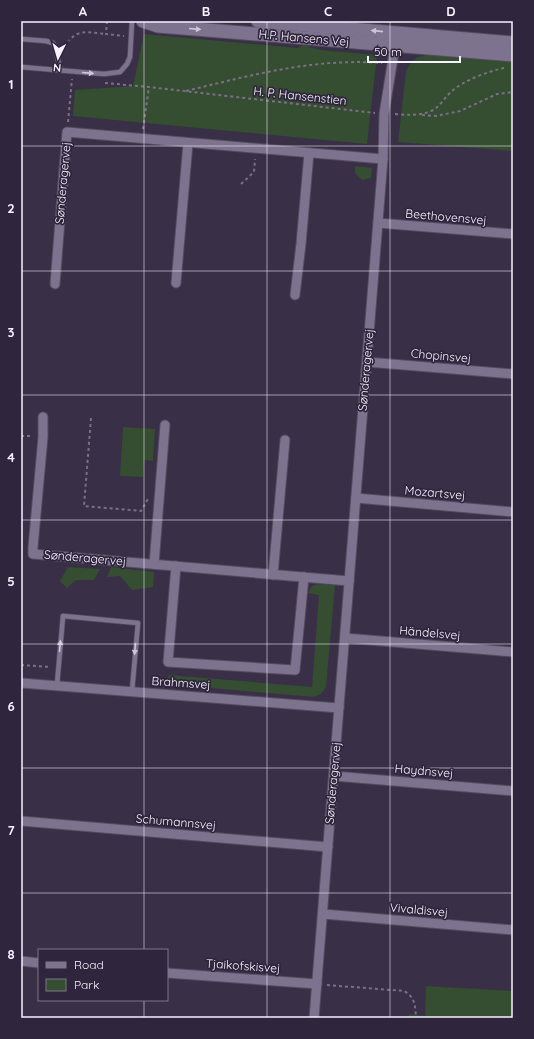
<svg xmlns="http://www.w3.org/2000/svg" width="534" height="1039" viewBox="0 0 534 1039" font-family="Quicksand,sans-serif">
	<rect width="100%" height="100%" fill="#392f47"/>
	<g fill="#354d30">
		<path d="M144 34 297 48 303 45 320 50 377 55 367 144 73 116 75 90 133 86Z"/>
		<path d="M433 54 513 61V151L398 142 406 71C414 56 417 57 433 54Z"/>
		<path d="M355 166 372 168 371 178 362 180 355 173Z"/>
		<path d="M123 427 155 429 153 461 144 460 143 477 120 476Z"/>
		<path d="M68 567 100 569 94 580H76L67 588 60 581Z"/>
		<path d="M111 567 154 572 153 587 132 590 120 576 107 577Z"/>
		<path d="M317 584 335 585 326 687 321 694 314 697 166 684 169 675 312 687 319 595 308 593 311 587Z"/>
		<path d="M426 986 513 991V1018H409V1014L425 1016Z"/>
	</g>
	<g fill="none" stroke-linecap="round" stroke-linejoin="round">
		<defs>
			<g id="lane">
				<path d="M21 39 46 41 53 43 56 49 60 70"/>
				<path d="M21 67 104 74 120 72 127 64 130 57 132 21"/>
				<path d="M57 685 63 616 138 623 132 691"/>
			</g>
			<g id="street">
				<path d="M378 223 513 234"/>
				<path d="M176 283 188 143"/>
				<path d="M55 284 67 132 383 159"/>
				<path d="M295 295 301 244 309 153"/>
				<path d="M367 362 513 374"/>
				<path d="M43 417V437L33 547V554L349 581"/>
				<path d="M356 498 513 512"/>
				<path d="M154 564 165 425"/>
				<path d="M176 566 168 662 295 670 304 577"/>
				<path d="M273 575 285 440"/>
				<path d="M345 638 513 652"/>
				<path d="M21 683 339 708"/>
				<path d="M334 776 513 791"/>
				<path d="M21 821 328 847"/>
				<path d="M323 914 513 930"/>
				<path d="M21 961 39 963"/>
				<path d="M167 973 317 984"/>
				<path d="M314 1018 383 159 384 114 395 46"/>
			</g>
			<g id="secondary">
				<path d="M143 21 158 26 513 55"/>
				<path d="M258 21 513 43"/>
			</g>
		</defs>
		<use href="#lane" stroke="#544c5f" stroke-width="6"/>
		<use href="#street" stroke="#544c5f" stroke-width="11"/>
		<use href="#secondary" stroke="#544c5f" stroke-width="15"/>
		<g stroke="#7a7186" stroke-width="2" stroke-dasharray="3 3" stroke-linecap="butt">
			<path d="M107 21 106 34 124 36"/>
			<path d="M64 47C77 28 85 32 106 34"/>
			<path d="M105 83 149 87 375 113"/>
			<path d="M186 91C252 75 313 58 382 63"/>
			<path d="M395 114C408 115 419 116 431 111 440 107 444 98 451 92 462 81 489 71 504 68"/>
			<path d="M422 115 436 116 460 111 497 94 513 92"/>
			<path d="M68 122 72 79"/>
			<path d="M143 129 149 87"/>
			<path d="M241 184 254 172 255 159"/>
			<path d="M91 418 84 506 141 511 148 499"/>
			<path d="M21 436H32"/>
			<path d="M21 665 50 667"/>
			<path d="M327 985 404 991C416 998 415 1006 416 1018"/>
		</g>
		<use href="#lane" stroke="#7e738e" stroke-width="4.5"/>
		<use href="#street" stroke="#7e738e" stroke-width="9"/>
		<use href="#secondary" stroke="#7e738e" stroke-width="13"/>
	</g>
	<defs><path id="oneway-solid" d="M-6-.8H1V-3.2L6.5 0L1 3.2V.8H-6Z"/></defs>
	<g fill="#cdc6d7">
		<use href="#oneway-solid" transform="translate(195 29) rotate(5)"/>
		<use href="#oneway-solid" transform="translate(377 31) rotate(-174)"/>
		<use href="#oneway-solid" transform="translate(88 73) rotate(5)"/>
		<use href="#oneway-solid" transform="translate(60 646) rotate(-85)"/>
		<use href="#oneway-solid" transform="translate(135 649) rotate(95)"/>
	</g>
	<path fill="none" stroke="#f7f2ff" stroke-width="1" stroke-opacity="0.55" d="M144 21V950M267 21V1018M390 21V1018M21 146H513M21 271H513M21 395H513M21 520H513M21 644H513M21 768H513M21 893H513M144 1000V1018"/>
	<g text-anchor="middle" stroke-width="3.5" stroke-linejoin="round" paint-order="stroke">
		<g font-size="12" fill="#f7f2ff" stroke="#2f253c">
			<text transform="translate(304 38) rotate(5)" y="4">H.P. Hansens Vej</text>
			<text transform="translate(300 96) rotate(6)" y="4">H. P. Hansenstien</text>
			<text transform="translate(63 183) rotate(-85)" y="4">Sønderagervej</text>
			<text transform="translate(446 217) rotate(5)" y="4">Beethovensvej</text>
			<text transform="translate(441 356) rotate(5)" y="4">Chopinsvej</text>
			<text transform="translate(366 370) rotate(-85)" y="4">Sønderagervej</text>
			<text transform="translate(435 493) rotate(5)" y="4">Mozartsvej</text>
			<text transform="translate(85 558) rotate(5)" y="4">Sønderagervej</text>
			<text transform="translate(430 633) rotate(5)" y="4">Händelsvej</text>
			<text transform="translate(181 683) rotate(4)" y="4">Brahmsvej</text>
			<text transform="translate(424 771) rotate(5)" y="4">Haydnsvej</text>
			<text transform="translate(333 783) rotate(-85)" y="4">Sønderagervej</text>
			<text transform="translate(176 822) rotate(5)" y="4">Schumannsvej</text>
			<text transform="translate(419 910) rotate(5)" y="4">Vivaldisvej</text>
			<text transform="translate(243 966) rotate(4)" y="4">Tjaikofskisvej</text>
		</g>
	</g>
	<rect width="534" height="1039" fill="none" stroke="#2f253c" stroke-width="44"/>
	<rect x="38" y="949" width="130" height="52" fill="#2f253c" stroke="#7f778a"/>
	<rect x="46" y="962" width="20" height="6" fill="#7e738e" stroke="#7f778a"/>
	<text x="74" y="969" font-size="12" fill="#f7f2ff">Road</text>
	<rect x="46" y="979" width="20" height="12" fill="#354d30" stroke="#7f778a"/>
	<text x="74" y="989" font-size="12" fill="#f7f2ff">Park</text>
	<g transform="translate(58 58) rotate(185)" stroke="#2f253c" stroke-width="3" paint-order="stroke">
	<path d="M0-3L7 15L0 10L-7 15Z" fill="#f7f2ff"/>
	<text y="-6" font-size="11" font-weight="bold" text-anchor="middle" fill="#f7f2ff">N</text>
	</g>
	<path d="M368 56v6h92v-6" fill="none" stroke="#f7f2ff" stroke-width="2"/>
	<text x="374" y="56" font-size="12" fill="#f7f2ff" stroke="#2f253c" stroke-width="3" paint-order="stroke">50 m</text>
	<rect x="22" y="22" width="490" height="995" fill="none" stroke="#f7f2ff" stroke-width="1.5"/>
	<g font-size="13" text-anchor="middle" font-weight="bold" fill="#f7f2ff">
		<text x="83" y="16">A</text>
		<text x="206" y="16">B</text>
		<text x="328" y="16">C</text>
		<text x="451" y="16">D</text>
		<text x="11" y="89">1</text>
		<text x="11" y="213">2</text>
		<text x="11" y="337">3</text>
		<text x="11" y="462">4</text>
		<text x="11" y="586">5</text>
		<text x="11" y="711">6</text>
		<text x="11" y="835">7</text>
		<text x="11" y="959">8</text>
	</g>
</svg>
